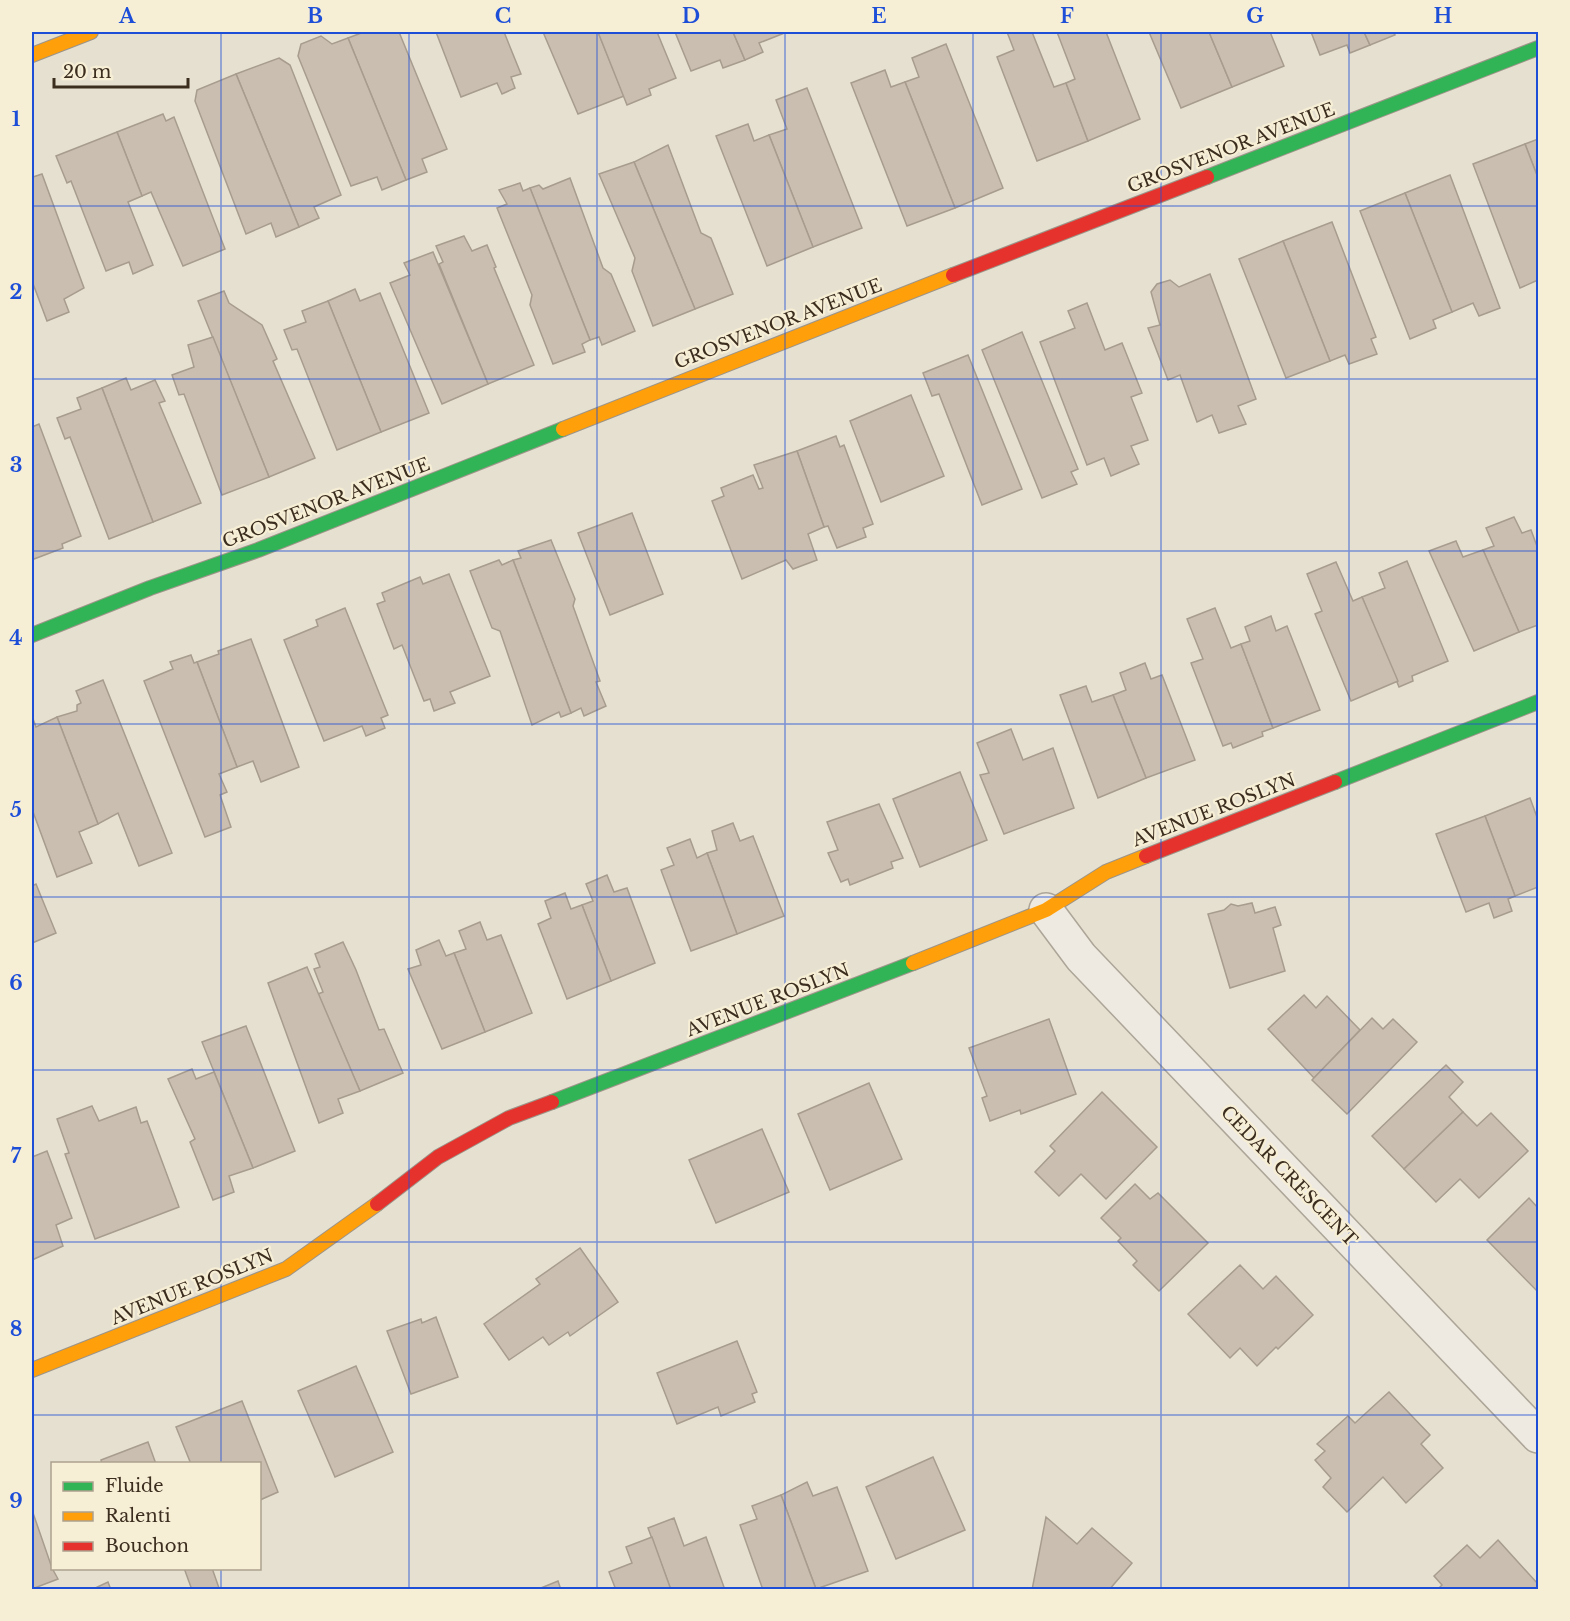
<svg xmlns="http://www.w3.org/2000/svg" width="1570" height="1621" viewBox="0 0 1570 1621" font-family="'Libre Baskerville',serif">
	<rect width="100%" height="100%" fill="#e6e0d0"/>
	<g fill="#cabeb0" stroke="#a79c8e" stroke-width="1.5">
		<path d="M364 32H399L447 149 422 159 427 172 406 180 348 38Z"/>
		<path d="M436 32H504L521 74 511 77 515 88 502 94 497 83 461 97Z"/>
		<path d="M543 32H598L624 96 578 114Z"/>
		<path d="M598 32H657L676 78 649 89 651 95 627 105Z"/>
		<path d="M675 32H733L745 60 723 68 720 60 691 71Z"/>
		<path d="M733 32H787L759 43 763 52 745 60Z"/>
		<path d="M1007 32H1032L1054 87 1066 83 1088 141 1037 161 997 57 1014 50Z"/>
		<path d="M1057 32H1106L1140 119 1088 141 1066 83 1075 79Z"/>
		<path d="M1149 32H1209L1232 87 1181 108Z"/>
		<path d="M1209 32H1270L1284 66 1232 87Z"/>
		<path d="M1311 32H1364L1370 45 1350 53 1347 45 1320 55Z"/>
		<path d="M1364 32H1393L1395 35 1370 45Z"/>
		<path d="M321 36 332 44 348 38 406 180 382 190 377 177 351 186 298 56 301 44Z"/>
		<path d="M946 44 1003 188 955 208 905 82 919 77 912 58Z"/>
		<path d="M279 58 290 65 341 195 314 207 319 218 299 227 236 74Z"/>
		<path d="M885 70 891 87 905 82 955 208 907 226 851 83Z"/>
		<path d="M236 74 299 227 276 237 271 223 246 234 195 101 197 90Z"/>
		<path d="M807 88 862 228 813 247 769 135 787 129 776 100Z"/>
		<path d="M163 114 166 121 174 117 225 249 183 266 151 192 142 196 117 132Z"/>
		<path d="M748 124 754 141 769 135 813 247 767 266 716 136Z"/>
		<path d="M117 132 142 196 128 202 153 265 133 274 129 262 106 271 71 181 67 183 56 156Z"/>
		<path d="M1538 139V178L1525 144Z"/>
		<path d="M1525 144 1538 178V280L1520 288 1473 164Z"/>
		<path d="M668 145 701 233 711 238 733 294 695 309 634 162Z"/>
		<path d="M634 162 695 309 653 326 632 271 635 258 599 174Z"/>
		<path d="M32 173 33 177 42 174 84 288 64 299 69 312 47 321 32 281Z"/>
		<path d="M1450 175 1500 308 1479 316 1473 303 1452 312 1405 193Z"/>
		<path d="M570 178 603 268 611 274 635 331 602 345 599 337 590 340 530 188 539 185 543 189Z"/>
		<path d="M520 183 523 191 530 188 590 340 582 344 585 352 553 364 530 305 532 295 497 208 507 204 499 190Z"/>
		<path d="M1405 193 1452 312 1433 320 1436 328 1410 339 1360 211Z"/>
		<path d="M1332 222 1376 337 1371 339 1377 354 1349 364 1345 355 1330 361 1283 241Z"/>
		<path d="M464 236 472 251 487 245 496 267 494 268 534 365 488 384 439 264 443 262 436 246Z"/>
		<path d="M1283 241 1330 361 1286 378 1239 259Z"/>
		<path d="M433 252 488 384 442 404 390 283 410 275 404 263Z"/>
		<path d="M1210 274 1256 399 1238 406 1246 424 1219 433 1212 415 1197 422 1180 375 1168 380 1148 328 1160 325 1151 292 1157 284 1170 280 1179 287Z"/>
		<path d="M355 289 360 301 380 293 429 413 381 432 328 301Z"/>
		<path d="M224 291 229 303 262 325 277 359 273 361 315 458 269 477 198 301Z"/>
		<path d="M328 301 381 432 337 450 297 349 292 350 284 330 306 322 302 311Z"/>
		<path d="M1087 303 1105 350 1122 343 1142 393 1131 397 1148 440 1131 446 1139 464 1111 476 1104 458 1087 465 1040 342 1075 328 1068 311Z"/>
		<path d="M1022 332 1078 469 1071 472 1077 484 1042 498 982 350Z"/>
		<path d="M213 337 269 477 222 495 184 394 179 395 172 375 194 367 188 345Z"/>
		<path d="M968 355 1022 489 982 505 939 394 932 396 923 373Z"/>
		<path d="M126 378 131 390 155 380 165 401 159 403 201 503 153 522 102 388Z"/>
		<path d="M102 388 153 522 109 539 70 437 65 439 57 418 81 409 77 398Z"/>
		<path d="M911 395 944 476 881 502 850 421Z"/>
		<path d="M39 424 81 536 62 544 63 548 34 559 32 556V427Z"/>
		<path d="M836 436 840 447 844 445 873 524 863 528 866 537 837 548 828 526 824 527 797 451Z"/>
		<path d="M797 451 824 527 808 534 817 560 793 569 786 560 742 579 712 501 724 496 721 488 753 475 759 489 763 488 754 465Z"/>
		<path d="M632 513 663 594 610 615 578 533Z"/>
		<path d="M1514 517 1522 533 1531 530 1538 549V625L1519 632 1483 550 1494 546 1486 528Z"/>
		<path d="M551 540 575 599 573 606 600 681 596 682 606 706 584 716 581 708 571 713 513 560 521 558 518 551Z"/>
		<path d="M1456 541 1463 557 1483 550 1519 632 1474 651 1429 551Z"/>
		<path d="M499 560 502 565 513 560 571 713 561 717 559 712 532 725 500 631 492 628 470 571Z"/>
		<path d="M1407 561 1448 661 1412 676 1413 681 1399 687 1362 597 1385 588 1379 573Z"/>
		<path d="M1336 562 1353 601 1362 597 1398 681 1351 701 1315 614 1322 611 1307 574Z"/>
		<path d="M449 574 490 676 450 692 455 703 434 711 430 699 424 701 402 645 394 649 377 604 385 601 382 593 420 577 423 584Z"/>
		<path d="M345 608 388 715 381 718 385 728 366 736 362 726 324 741 284 640 318 626 316 620Z"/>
		<path d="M1215 608 1231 648 1241 644 1273 728 1262 732 1263 736 1233 748 1231 743 1223 746 1191 663 1203 659 1187 619Z"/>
		<path d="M1271 616 1276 631 1287 626 1320 710 1273 728 1241 644 1250 641 1245 627Z"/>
		<path d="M251 639 299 767 261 782 253 761 237 767 197 662 219 654 218 651Z"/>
		<path d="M191 655 194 663 197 662 237 767 219 774 227 792 220 795 231 827 205 837 144 681 173 669 170 662Z"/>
		<path d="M1145 663 1151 679 1162 675 1195 760 1146 778 1113 695 1126 690 1120 673Z"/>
		<path d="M103 680 172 853 139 866 118 813 98 824 57 717 77 711V705L81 703 76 691Z"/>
		<path d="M1086 686 1092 702 1113 695 1146 778 1098 798 1060 695Z"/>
		<path d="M32 716 36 727 57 717 98 824 79 832 92 863 57 877 32 809Z"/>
		<path d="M1011 729 1023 760 1053 748 1074 808 1004 834 980 775 989 773 977 743Z"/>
		<path d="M960 772 987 840 920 867 893 799Z"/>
		<path d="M1530 798 1538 820V887L1515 896 1485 816Z"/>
		<path d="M879 804 903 858 891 862 893 868 850 885 848 879 841 882 828 853 838 850 827 822Z"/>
		<path d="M1485 816 1515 896 1508 899 1512 911 1494 918 1489 903 1466 912 1436 834Z"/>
		<path d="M733 823 740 841 753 836 784 916 737 934 707 853 717 850 712 831Z"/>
		<path d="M690 839 697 858 707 853 737 934 691 951 661 870 674 865 667 848Z"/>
		<path d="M607 875 614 892 627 888 655 963 611 981 582 905 593 901 586 884Z"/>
		<path d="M36 884 56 933 32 943V886Z"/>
		<path d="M565 893 571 909 582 905 611 981 567 999 538 924 551 918 545 901Z"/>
		<path d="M1252 903 1255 913 1275 907 1281 925 1273 928 1285 971 1230 988 1208 914 1224 910 1231 904 1238 906Z"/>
		<path d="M480 922 487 940 501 935 532 1013 485 1032 454 953 466 949 459 931Z"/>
		<path d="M439 940 446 956 454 953 485 1032 442 1049 408 969 421 965 416 950Z"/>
		<path d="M343 942 356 970 379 1030 384 1029 403 1073 360 1091 318 994 323 992 314 969 320 967 315 954Z"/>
		<path d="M307 967 360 1091 338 1099 343 1113 319 1123 268 983Z"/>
		<path d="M1304 995 1316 1008 1327 996 1360 1030 1314 1078 1268 1029Z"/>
		<path d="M1372 1018 1383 1029 1393 1019 1417 1042 1347 1114 1312 1080Z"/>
		<path d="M1049 1019 1076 1094 1021 1114 1020 1110 990 1121 982 1098 987 1096 969 1048Z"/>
		<path d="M246 1026 295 1151 253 1168 202 1042Z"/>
		<path d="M1446 1065 1463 1082 1449 1097 1463 1112 1404 1169 1372 1136Z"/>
		<path d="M192 1069 196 1079 214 1072 253 1168 229 1176 234 1192 213 1200 190 1142 195 1139 168 1079Z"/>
		<path d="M869 1083 902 1159 830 1190 798 1114Z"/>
		<path d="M1102 1092 1157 1147 1106 1199 1081 1174 1059 1196 1035 1172 1055 1151 1050 1146Z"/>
		<path d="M92 1106 99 1121 136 1107 141 1123 147 1121 179 1207 95 1239 65 1154 69 1153 57 1119Z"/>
		<path d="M1463 1112 1477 1126 1491 1113 1528 1151 1479 1198 1460 1179 1436 1202 1404 1169Z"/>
		<path d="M762 1129 789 1192 716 1223 689 1160Z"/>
		<path d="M47 1151 72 1218 56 1225 63 1246 32 1260V1157Z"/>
		<path d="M1135 1184 1150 1199 1158 1193 1208 1243 1159 1291 1133 1265 1137 1261 1118 1241 1121 1238 1101 1218Z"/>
		<path d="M1529 1198 1538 1208V1292L1487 1240Z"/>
		<path d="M580 1248 618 1302 570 1336 568 1332 549 1345 543 1337 509 1360 484 1324 540 1284 536 1279Z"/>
		<path d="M1240 1265 1263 1289 1276 1276 1313 1315 1278 1349 1276 1347 1257 1366 1240 1348 1230 1358 1188 1314Z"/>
		<path d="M436 1317 458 1377 411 1394 387 1331 421 1319 422 1323Z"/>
		<path d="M737 1341 757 1392 752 1394 755 1402 721 1416 718 1407 677 1424 657 1373Z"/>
		<path d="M356 1366 393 1452 335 1477 298 1391Z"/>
		<path d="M1389 1392 1430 1435 1421 1444 1443 1468 1406 1503 1383 1477 1347 1512 1323 1487 1331 1478 1315 1460 1325 1451 1317 1444 1348 1416 1355 1423Z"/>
		<path d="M242 1401 278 1492 260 1500V1464H191L176 1427Z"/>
		<path d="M148 1442 156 1464H102L101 1460Z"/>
		<path d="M933 1457 965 1530 896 1559 866 1487Z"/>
		<path d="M807 1482 813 1496 837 1487 868 1571 816 1589 781 1495Z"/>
		<path d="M781 1495 816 1589 814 1590H763L740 1525 757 1519 752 1506Z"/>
		<path d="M32 1510 52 1568 58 1579 32 1589Z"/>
		<path d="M1046 1517 1077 1544 1092 1528 1132 1563 1109 1590H1032Z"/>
		<path d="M674 1518 684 1546 706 1537 725 1590H671L648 1528Z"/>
		<path d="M652 1537 671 1590H616L609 1572 632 1563 626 1547Z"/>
		<path d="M1498 1540 1538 1584V1590H1437L1442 1585 1434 1576 1467 1545 1480 1558Z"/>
		<path d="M184 1568H212L219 1588 192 1590Z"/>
		<path d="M558 1581 561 1590H536Z"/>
		<path d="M108 1582 111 1590H91Z"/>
	</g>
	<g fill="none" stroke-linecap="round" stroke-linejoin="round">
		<defs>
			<path id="street" d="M1046 910 1081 957 1538 1436"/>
			<g id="fast">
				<path d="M1207 177 1538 48"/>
				<path d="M32 635 150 588 258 550 563 429"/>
				<path d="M1335 782 1538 702"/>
				<path d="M552 1102 913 963"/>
			</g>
			<g id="slow">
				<path d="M32 55 91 32"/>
				<path d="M563 429 953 275"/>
				<path d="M913 963 1046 910 1106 872 1146 856"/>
				<path d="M32 1370 286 1269 377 1204"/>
			</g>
			<g id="jam">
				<path d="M953 275 1207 177"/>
				<path d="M1146 856 1335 782"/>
				<path d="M377 1204 438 1157 509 1118 552 1102"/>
			</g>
		</defs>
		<use href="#street" stroke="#aca598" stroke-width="36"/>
		<use href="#fast" stroke="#9c9488" stroke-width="16"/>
		<use href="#slow" stroke="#9c9488" stroke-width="16"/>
		<use href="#jam" stroke="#9c9488" stroke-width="16"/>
		<use href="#street" stroke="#eeeae1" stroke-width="33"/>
		<use href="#fast" stroke="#30b455" stroke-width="14"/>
		<use href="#slow" stroke="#ff9f0a" stroke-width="14"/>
		<use href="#jam" stroke="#e5322d" stroke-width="14"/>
	</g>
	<path fill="none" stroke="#1d4ed8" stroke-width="1.5" stroke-opacity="0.55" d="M221 32V1464M409 32V1590M597 32V1590M785 32V1590M973 32V1590M1161 32V1590M1349 32V1590M32 206H1538M32 379H1538M32 551H1538M32 724H1538M32 897H1538M32 1070H1538M32 1242H1538M32 1415H1538M221 1568V1590"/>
	<g text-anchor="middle" stroke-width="4.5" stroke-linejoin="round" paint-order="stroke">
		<g font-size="18" fill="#3c2e1f" stroke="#f7eed6">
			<text transform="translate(1231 148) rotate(-21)" y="6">GROSVENOR AVENUE</text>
			<text transform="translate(778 324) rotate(-21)" y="6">GROSVENOR AVENUE</text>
			<text transform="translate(326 503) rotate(-21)" y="6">GROSVENOR AVENUE</text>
			<text transform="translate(1214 810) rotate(-21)" y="6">AVENUE ROSLYN</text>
			<text transform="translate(768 1000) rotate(-21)" y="6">AVENUE ROSLYN</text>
			<text transform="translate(1289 1176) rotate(46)" y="6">CEDAR CRESCENT</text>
			<text transform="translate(192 1287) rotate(-22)" y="6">AVENUE ROSLYN</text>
		</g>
	</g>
	<rect width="1570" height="1621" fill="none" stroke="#f7eed6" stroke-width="66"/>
	<rect x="51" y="1462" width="210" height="108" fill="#f7eed6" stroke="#aca18d" stroke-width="1.5"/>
	<rect x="63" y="1482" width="30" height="9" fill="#30b455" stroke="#aca18d" stroke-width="1.5"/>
	<text x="105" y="1492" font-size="18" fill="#3c2e1f">Fluide</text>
	<rect x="63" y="1512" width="30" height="9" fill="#ff9f0a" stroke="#aca18d" stroke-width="1.5"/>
	<text x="105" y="1522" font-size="18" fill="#3c2e1f">Ralenti</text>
	<rect x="63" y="1542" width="30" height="9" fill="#e5322d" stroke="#aca18d" stroke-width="1.5"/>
	<text x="105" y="1552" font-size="18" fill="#3c2e1f">Bouchon</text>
	<path d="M54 78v9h134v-9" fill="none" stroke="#3c2e1f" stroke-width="3"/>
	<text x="63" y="78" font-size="18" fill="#3c2e1f" stroke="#f7eed6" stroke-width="4.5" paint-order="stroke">20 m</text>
	<rect x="33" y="33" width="1504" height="1555" fill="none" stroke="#1d4ed8" stroke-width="2"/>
	<g font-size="20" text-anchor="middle" font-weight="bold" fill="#1d4ed8">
		<text x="127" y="23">A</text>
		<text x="315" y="23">B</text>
		<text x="503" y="23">C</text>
		<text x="691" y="23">D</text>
		<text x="879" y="23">E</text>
		<text x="1067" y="23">F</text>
		<text x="1255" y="23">G</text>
		<text x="1443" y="23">H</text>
		<text x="16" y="126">1</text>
		<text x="16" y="299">2</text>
		<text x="16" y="472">3</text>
		<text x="16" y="645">4</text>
		<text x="16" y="817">5</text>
		<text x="16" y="990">6</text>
		<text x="16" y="1163">7</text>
		<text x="16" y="1336">8</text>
		<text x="16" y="1508">9</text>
	</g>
</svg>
